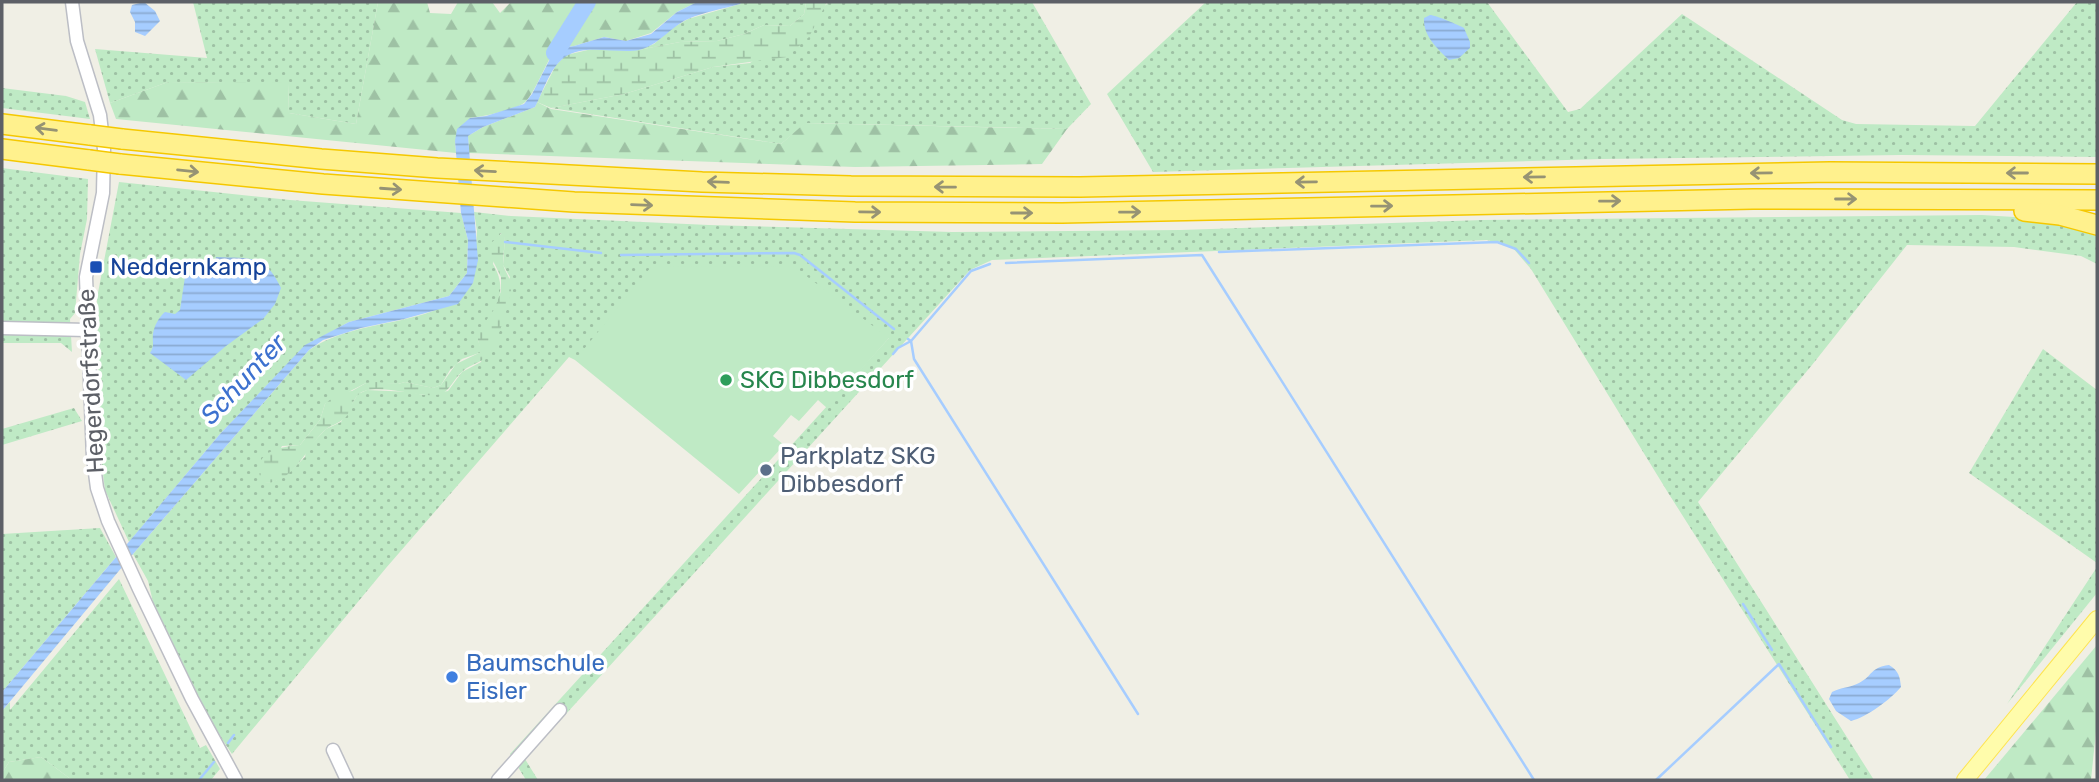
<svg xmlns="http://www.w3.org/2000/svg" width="2099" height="782" viewBox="0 0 2099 782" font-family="Rubik,sans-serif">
	<defs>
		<pattern id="grass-dots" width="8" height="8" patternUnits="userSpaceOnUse" patternTransform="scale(1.75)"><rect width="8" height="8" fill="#bfeac5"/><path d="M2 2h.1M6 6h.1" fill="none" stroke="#9ec1a4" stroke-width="1.8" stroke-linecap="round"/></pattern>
		<pattern id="forest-firs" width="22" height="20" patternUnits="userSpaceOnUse" patternTransform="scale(1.75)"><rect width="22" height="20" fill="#bfeac5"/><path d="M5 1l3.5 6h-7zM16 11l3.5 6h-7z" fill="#9ec1a4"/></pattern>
		<pattern id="wetland-marsh" width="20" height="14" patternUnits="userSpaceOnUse" patternTransform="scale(1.75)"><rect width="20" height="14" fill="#bfeac5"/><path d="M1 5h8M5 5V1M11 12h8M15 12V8" fill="none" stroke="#9ec1a4"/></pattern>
		<pattern id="water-rules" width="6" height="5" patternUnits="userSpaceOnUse" patternTransform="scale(1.75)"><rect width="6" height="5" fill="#a6cdff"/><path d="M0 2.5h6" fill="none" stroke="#8aaad2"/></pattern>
	</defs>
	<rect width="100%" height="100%" fill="#f0efe5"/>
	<g fill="url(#grass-dots)" fill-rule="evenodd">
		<path d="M193 2H378L356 124 289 113 288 84 168 82 110 103 95 49 207 58Z"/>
		<path d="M742 2H806L804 14 790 26 764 25 744 34 717 41 680 42 638 50 654 44 672 28 688 19 740 4Z"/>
		<path d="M827 2H1032L1091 104 1067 129 806 123 781 144 551 108 624 94 713 67 750 63 827 4Z"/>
		<path d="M1206 2H1487L1568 112 1580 109 1682 14 1842 120 1856 124 1975 126 2077 2H2097V157L1902 155 1602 159 1153 172 1107 94Z"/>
		<path d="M2 88 66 96 85 102 90 119 2 108Z"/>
		<path d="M2 168 88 179 87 219 80 254 75 313 70 319 72 352 61 343H2Z"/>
		<path d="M119 182 290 200 461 213 468 240 467 273 449 296 349 322 305 346 220 434 129 542 105 490 100 449 97 298Z"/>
		<path d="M474 212 511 216 709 225 952 232 1180 230 1483 220 1982 215 2047 219 2097 231V264L2081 256 2014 247 1907 245 1812 365 1698 502 1874 780H1850L1667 491 1531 269 1512 247 1487 240 992 260 970 270 525 759 538 780H526L510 754 889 338 575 360 569 357 386 568 232 754 212 724 153 602 148 581 133 554 309 350C346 325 392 326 433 311 447 306 461 292 473 283L477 231ZM501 233 505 237 503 265 510 277 481 362 462 372 448 391 423 395 411 392 367 390 358 394 341 422 326 429 306 450 305 457C293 468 281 484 262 483L282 446 300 445 320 420 325 404 366 383 398 384 405 382 433 388 441 385 450 370 462 359 482 352 478 340C492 313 511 294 493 264L498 238Z"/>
		<path d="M2043 349 2097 390V563L1969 473Z"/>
		<path d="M74 408 82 421 2 445V429Z"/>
		<path d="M100 528 116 557 2 692V534Z"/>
		<path d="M2097 567V593L2007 704Z"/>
		<path d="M119 579 200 748 206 745 220 769 211 780H72L41 757 9 762 2 773V711L10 702V710Z"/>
	</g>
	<g fill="url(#forest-firs)">
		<path d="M378 2H427L430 13 451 14 458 2H492L500 13 511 2H697L677 12 651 33 626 41 604 37 574 46 555 49C547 61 533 97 524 103 515 110 482 117 470 118L455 141 456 153 116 119 110 103 168 82 288 83 289 113 356 124Z"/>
		<path d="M537 102 551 109 781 144 805 123 1067 129 1042 164 855 167 469 153 468 136 483 127 535 107Z"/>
		<path d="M2097 645V721L2091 780H1984Z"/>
		<path d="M41 757 72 780H2V773L9 762Z"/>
	</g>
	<g fill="url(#wetland-marsh)">
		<path d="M806 2H827L809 37 787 57 713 67 624 94 551 108 537 102 556 65 566 55 592 49 638 50 680 42 717 41 744 34 764 25 790 26 804 14Z"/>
		<path d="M502 233 505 236C505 245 503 255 503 263 504 272 512 278 511 288 511 300 497 343 490 353 483 363 472 363 463 371 448 384 451 397 427 395 411 394 371 383 359 394 352 400 351 411 346 417 339 424 330 425 324 431 305 449 293 485 262 483 250 453 276 447 300 445L320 420 325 404 339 392 352 391 366 383 376 382 398 384 405 382 433 388 441 385 456 364 481 352 478 340V332L495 308 501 291V277L491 257V243Z"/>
	</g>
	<path fill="#bfeac5" d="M793 266 889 338 827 408 818 400 799 421 791 415 773 436 784 445 739 494 575 360 651 267Z"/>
	<g fill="url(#water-rules)">
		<path d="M144 2 155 11 160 21 145 36 135 32V22L130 12 132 5Z"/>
		<path d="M697 2H742L740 4C723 9 704 12 688 19 670 27 658 46 639 50 617 54 584 43 565 57 550 67 543 92 535 107L483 127 468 136 478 260 473 283 458 304 404 319 361 328 323 340 309 350 133 554 2 711V692L220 434 305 345 349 322 449 296 467 273 468 240 461 213 455 141 457 129 470 118 486 116 524 104 532 94 555 49 574 46 604 37 626 41 651 34 677 12Z"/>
		<path d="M1430 15C1435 15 1459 25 1464 28L1470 42V48L1459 58 1449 60C1437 48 1423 36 1424 18Z"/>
		<path d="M216 257C250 259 264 253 281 288L275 304 263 319 226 346 186 380 150 353C155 345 152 343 153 334 154 326 159 317 165 312L175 314 180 310 185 277 195 274 206 278 213 269Z"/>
		<path d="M1889 665C1899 671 1900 677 1901 687 1891 699 1867 717 1851 721L1836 711 1829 699 1832 692C1841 687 1850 688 1859 683 1874 675 1869 668 1889 665Z"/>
	</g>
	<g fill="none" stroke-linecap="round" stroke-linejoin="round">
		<g stroke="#a6cdff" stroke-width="2.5">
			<path d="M505 242 601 253"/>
			<path d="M1219 252 1497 242 1516 249 1529 263"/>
			<path d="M621 255 794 253 800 255 894 329"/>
			<path d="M1006 263 1202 255 1534 780"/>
			<path d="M908 339 911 341 914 359 1138 714"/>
			<path d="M893 354 898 348 911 341 971 271 990 264"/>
			<path d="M1743 604 1772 650"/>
			<path d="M228 743 234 735"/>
			<path d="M199 780 214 762"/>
			<path d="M1656 780 1779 664 1831 747"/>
		</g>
		<path stroke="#a6cdff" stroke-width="18" d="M555 53 587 2"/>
		<defs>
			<g id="minor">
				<path d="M72 2 77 41 100 115 104 149 103 193 86 277 93 458 97 488 108 521 139 589 192 699 236 780"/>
				<path d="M2 328 87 330"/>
				<path d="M333 750 347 780"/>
				<path d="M498 780 560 710"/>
			</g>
			<path id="major" d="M1965 780 2097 619"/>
			<g id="highway">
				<path d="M2 124 90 135"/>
				<path d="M122 139 321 159 437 168 702 182 851 186 1080 187 1830 172 2097 174"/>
				<path d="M2 149 89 160"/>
				<path d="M120 164 323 184 574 202 855 212 1062 213 1753 199 2097 200"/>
				<path d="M2024 211 2060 215 2097 225"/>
			</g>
		</defs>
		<use href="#minor" stroke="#bcbec5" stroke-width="15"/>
		<use href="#major" stroke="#fee450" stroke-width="18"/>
		<use href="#highway" stroke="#f5c800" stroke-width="22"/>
		<use href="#minor" stroke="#fff" stroke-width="12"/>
		<use href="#major" stroke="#fffcab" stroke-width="16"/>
		<use href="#highway" stroke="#fff18d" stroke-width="19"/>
		<defs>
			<g id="highway-bridge">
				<path d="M90 135 122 139"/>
				<path d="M89 160 120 164"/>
			</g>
		</defs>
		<use href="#highway-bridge" stroke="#f5c800" stroke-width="22" stroke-linecap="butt"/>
		<use href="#highway-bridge" stroke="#fff18d" stroke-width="19"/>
	</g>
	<defs><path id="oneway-shaft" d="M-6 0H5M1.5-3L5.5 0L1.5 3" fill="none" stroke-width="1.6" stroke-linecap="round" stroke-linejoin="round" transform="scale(1.75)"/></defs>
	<g stroke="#969374">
		<use href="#oneway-shaft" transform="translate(46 129) rotate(-173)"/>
		<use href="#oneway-shaft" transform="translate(188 171) rotate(6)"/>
		<use href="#oneway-shaft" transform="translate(485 171) rotate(-177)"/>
		<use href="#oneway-shaft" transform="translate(1761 173) rotate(179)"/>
		<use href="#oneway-shaft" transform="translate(2017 173) rotate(-180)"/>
		<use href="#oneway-shaft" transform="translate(1534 177) rotate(179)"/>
		<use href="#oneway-shaft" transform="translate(718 182) rotate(-178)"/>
		<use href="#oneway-shaft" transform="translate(1306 182) rotate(179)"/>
		<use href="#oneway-shaft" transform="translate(945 187) rotate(-179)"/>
		<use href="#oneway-shaft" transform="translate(391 189) rotate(4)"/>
		<use href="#oneway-shaft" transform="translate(1846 199)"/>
		<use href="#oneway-shaft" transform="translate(1610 201) rotate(-1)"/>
		<use href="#oneway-shaft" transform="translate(642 205) rotate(2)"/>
		<use href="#oneway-shaft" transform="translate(1382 206) rotate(-1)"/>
		<use href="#oneway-shaft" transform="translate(870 212) rotate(1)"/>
		<use href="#oneway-shaft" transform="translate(1130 212) rotate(-1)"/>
		<use href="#oneway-shaft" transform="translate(1022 213)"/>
	</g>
	<rect fill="#1a4fb4" stroke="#fff" stroke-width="2.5" x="89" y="260" width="14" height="14" rx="3.5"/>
	<circle fill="#2e9e5b" stroke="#fff" stroke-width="2.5" cx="726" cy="380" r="7"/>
	<circle fill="#5c6f8a" stroke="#fff" stroke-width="2.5" cx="766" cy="470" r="7"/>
	<circle fill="#3f7fe0" stroke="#fff" stroke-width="2.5" cx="452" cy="677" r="7"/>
	<g text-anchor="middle" stroke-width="7" stroke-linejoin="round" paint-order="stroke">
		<g font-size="24" fill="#164399" stroke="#fff" text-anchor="start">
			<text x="110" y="275">Neddernkamp</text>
		</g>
		<g font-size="24" fill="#27864d" stroke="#fff" text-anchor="start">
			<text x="740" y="388">SKG Dibbesdorf</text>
		</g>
		<g font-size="24" fill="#5d6067" stroke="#fff">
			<text transform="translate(91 381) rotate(-93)" y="8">Hegerdorfstraße</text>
		</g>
		<g font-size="24" fill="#4e5e75" stroke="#fff" text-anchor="start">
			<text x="780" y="464">Parkplatz SKG<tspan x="780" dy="28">Dibbesdorf</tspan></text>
		</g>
		<g font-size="24" fill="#366cbe" stroke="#fff" text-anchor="start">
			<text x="466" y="671">Baumschule<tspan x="466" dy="28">Eisler</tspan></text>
		</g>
		<g font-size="26" font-style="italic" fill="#3d71cf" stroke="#fff">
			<text transform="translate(243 379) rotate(-47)" y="9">Schunter</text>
		</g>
	</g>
	<rect width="2099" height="782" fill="none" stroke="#5d6067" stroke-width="7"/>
</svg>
